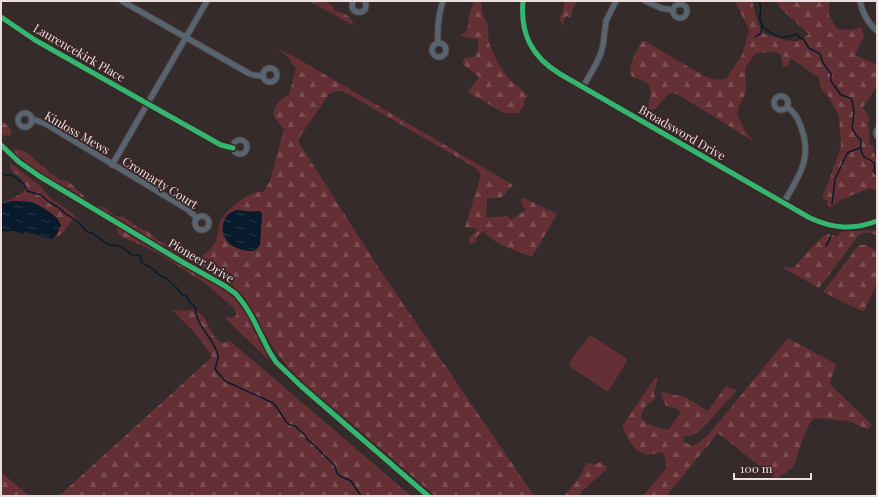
<svg xmlns="http://www.w3.org/2000/svg" width="878" height="497" viewBox="0 0 878 497" font-family="'Playfair Display',serif">
	<defs>
		<pattern id="forest-firs" width="22" height="20" patternUnits="userSpaceOnUse"><rect width="22" height="20" fill="#653035"/><path d="M5 1l3.5 6h-7zM16 11l3.5 6h-7z" fill="#7b4e52"/></pattern>
		<pattern id="water-ripples" width="26" height="14" patternUnits="userSpaceOnUse"><rect width="26" height="14" fill="#071b2d"/><path d="M2 4q2-2 4 0t4 0M15 11q2-2 4 0t4 0" fill="none" stroke="#2b3c4b"/></pattern>
	</defs>
	<rect width="100%" height="100%" fill="#362b2b"/>
	<path fill="#653035" d="M592 336 627 359V361L608 392 569 366 571 360 588 337Z"/>
	<g fill="url(#forest-firs)" fill-rule="evenodd">
		<path d="M309 1H324L332 6 335 11C344 13 352 16 354 26Z"/>
		<path d="M474 1H481L482 13 487 23 489 43 497 61 508 78 528 96 524 100V105L519 113H506L502 112 468 92 479 77 463 64V61L465 58 475 57 478 52V39L464 37 460 35C471 31 467 26 469 17 470 11 472 6 474 1Z"/>
		<path d="M565 1H577L572 10 571 18 566 16 564 20V25C561 23 560 21 560 17 564 12 563 7 565 1Z"/>
		<path d="M735 1H752L758 23 764 34C773 36 789 43 798 41 802 40 806 36 809 34L780 8 776 1H829V16L837 29 850 30 861 27 864 36 855 55 877 65V86L863 107 869 118 868 123 870 139 869 143 873 146V151L877 160V191L870 188 840 200 831 207 827 206 828 201 822 198 830 178 841 146 839 116 827 94 823 92 822 90 819 78 791 58 786 67 783 66 782 64 781 55 776 52 756 53 745 68 746 92 739 106 737 115 747 134 755 142 677 94C666 90 663 103 655 109 653 110 650 110 648 110 648 102 653 94 649 86 646 80 638 80 633 77 625 71 637 47 643 41H645L704 76C712 79 718 81 726 79L742 55 749 30Z"/>
		<path d="M277 49 295 57 513 185 501 198H487L486 217H502L507 215 511 220 526 210 522 205 521 200 524 198 557 214 532 257C516 250 494 245 484 231L477 236 476 241 472 244 469 242V238L479 229 465 227 481 175 476 168 343 91H336L329 94 299 138V143L380 270 534 496H435L344 417 302 382 295 375 286 365 274 349 243 296 230 286 180 258 97 208 100 206 104 207 115 216 124 217 139 228 149 232 159 241 173 246 182 251V255C187 257 193 259 198 257 204 256 214 247 216 241 218 234 218 226 221 220 230 205 247 193 264 191L270 181 284 129 275 118 273 114C277 102 278 101 289 95L296 68 286 55ZM241 210C248 212 256 210 262 213L260 245C249 257 222 246 222 228 222 224 225 220 226 216Z"/>
		<path d="M1 121C7 124 9 127 12 132L10 136 1 135Z"/>
		<path d="M17 149 28 153 40 165 46 168 49 173 54 175 59 180 68 181 83 195 89 203 27 165 18 158 10 150Z"/>
		<path d="M10 163C19 170 29 177 38 184 44 190 48 197 56 202 62 206 75 213 77 220L71 221C66 229 62 236 52 239L56 236 59 220C40 203 27 198 1 204L21 194 26 188V186L22 183V180L19 176 11 171 10 164Z"/>
		<path d="M117 228H120L221 288C224 290 228 292 231 295 248 311 260 341 271 362L224 317 232 318 237 315 234 308 228 303 205 283 161 255 139 244 122 237 117 232Z"/>
		<path d="M877 229V236C871 232 865 231 858 236L819 288 782 267 794 268C800 261 821 235 828 234 831 234 835 236 838 236L840 232 870 230 871 231Z"/>
		<path d="M859 245C866 244 872 248 877 252V283L864 311H862L823 292Z"/>
		<path d="M172 310 184 311 191 310 200 313 205 319 213 335 221 343 230 341 411 496H59L212 357C205 341 185 323 172 310Z"/>
		<path d="M788 338 836 364 830 384 872 425 867 429 849 421 814 418 810 423 803 438 795 463 791 469 776 479 718 433 666 496H643L667 467 664 454 660 452C655 454 649 455 644 454 633 450 625 436 623 426L627 419 655 378H658L654 393 655 399C647 404 642 408 641 418 648 425 660 430 669 429L681 412C677 408 672 406 666 406L661 395V392L685 397 708 411 726 386 729 388 737 390 702 429C695 435 693 436 684 436L683 441 692 446 699 443 709 434Z"/>
		<path d="M601 462 607 467 606 470 582 491 578 496H564L582 474 584 467 588 463 595 464Z"/>
		<path d="M1 472 29 496H1Z"/>
	</g>
	<g fill="url(#water-ripples)">
		<path d="M12 201C18 201 25 201 31 202 41 206 57 215 61 225L56 236 52 239 31 233 25 232 22 234 14 231 1 232V204Z"/>
		<path d="M236 210 252 212 259 211 262 213 260 245C259 246 257 249 256 250 249 253 234 248 229 243 222 237 221 225 226 217 228 213 233 212 236 210Z"/>
	</g>
	<g fill="none" stroke-linecap="round" stroke-linejoin="round">
		<g stroke="#071b2d" stroke-width="1.5">
			<path d="M759 1C763 10 759 12 760 20 762 29 776 38 785 37 789 37 794 35 797 34L800 38 803 39 809 48 820 54 823 63 831 74V81L841 95 850 98 852 100 854 112 852 128 856 135 861 140V144L860 148 849 152 847 154 835 179 832 204"/>
			<path d="M755 37 761 33 762 24"/>
			<path d="M861 147C861 165 878 154 874 171L877 176"/>
			<path d="M1 172 5 175H11L13 176 24 184 27 191 41 195 49 202 58 207 66 214 71 217 80 224 86 231 94 234 104 242 109 245H114L122 247 133 256 139 255 141 258V262L153 269 159 275 166 278 178 289 181 294 186 296 190 302 196 308C194 325 216 340 218 356 218 361 216 365 215 369L225 381 273 403 278 409 286 422 290 425 295 426 306 436 307 439 313 444 335 466 337 473 340 476 351 481 361 496"/>
			<path d="M826 246 829 241 831 235"/>
		</g>
		<defs>
			<g id="minor">
				<path d="M122 1 250 74 253 75 262 76"/>
				<path d="M353 1C347 16 371 16 365 1"/>
				<path d="M523 1C520 34 532 57 560 74L810 218C834 229 853 230 877 221"/>
				<path d="M645 1 661 8 673 10"/>
				<path d="M860 1C862 12 868 23 877 31"/>
				<circle cx="680" cy="11" r="7"/>
				<path d="M1 17 35 40 148 104 221 145 233 148"/>
				<circle cx="439" cy="50" r="7"/>
				<path d="M438 43C437 27 438 16 443 1"/>
				<circle cx="270" cy="75" r="7"/>
				<path d="M583 87 596 64 601 53 603 45 606 21 616 1"/>
				<circle cx="781" cy="103" r="7"/>
				<circle cx="25" cy="120" r="7"/>
				<path d="M32 119 38 121 46 124 187 209 197 218"/>
				<path d="M877 130 876 132 877 136"/>
				<circle cx="240" cy="147" r="7"/>
				<path d="M1 145 19 162 39 176 184 263 225 286 236 294 244 304 252 317 269 351 276 362 301 386 428 496"/>
				<path d="M112 165 207 1"/>
				<path d="M784 202C799 176 813 158 801 127 798 119 795 112 787 107"/>
				<circle cx="202" cy="223" r="7"/>
			</g>
		</defs>
		<use href="#minor" stroke="#524848" stroke-width="7"/>
		<use href="#minor" stroke="#586571" stroke-width="5"/>
		<defs>
			<g id="cycleway">
				<path d="M523 1C520 34 532 57 560 74L810 218C834 229 853 230 877 221"/>
				<path d="M1 17 35 40 148 104 221 145 233 148"/>
				<path d="M1 145 19 162 39 176 184 263 225 286 236 294 244 304 252 317 269 351 276 362 301 386 428 496"/>
			</g>
		</defs>
		<use href="#cycleway" stroke="#3b2627" stroke-width="8"/>
		<use href="#cycleway" stroke="#33b770" stroke-width="5"/>
	</g>
	<g text-anchor="middle" stroke-width="4" stroke-linejoin="round" paint-order="stroke">
		<g font-size="12" fill="#ecddde" stroke="#3b2627">
			<text transform="translate(79 53) rotate(30)" y="4">Laurencekirk Place</text>
			<text transform="translate(77 133) rotate(30)" y="4">Kinloss Mews</text>
			<text transform="translate(682 133) rotate(30)" y="4">Broadsword Drive</text>
			<text transform="translate(160 183) rotate(32)" y="4">Cromarty Court</text>
			<text transform="translate(201 261) rotate(31)" y="4">Pioneer Drive</text>
		</g>
	</g>
	<rect width="878" height="497" fill="none" stroke="#ecddde" stroke-width="4"/>
	<path d="M734 473v6h77v-6" fill="none" stroke="#ecddde" stroke-width="2"/>
	<text x="740" y="473" font-size="12" fill="#ecddde" stroke="#3b2627" stroke-width="3" paint-order="stroke">100 m</text>
</svg>
